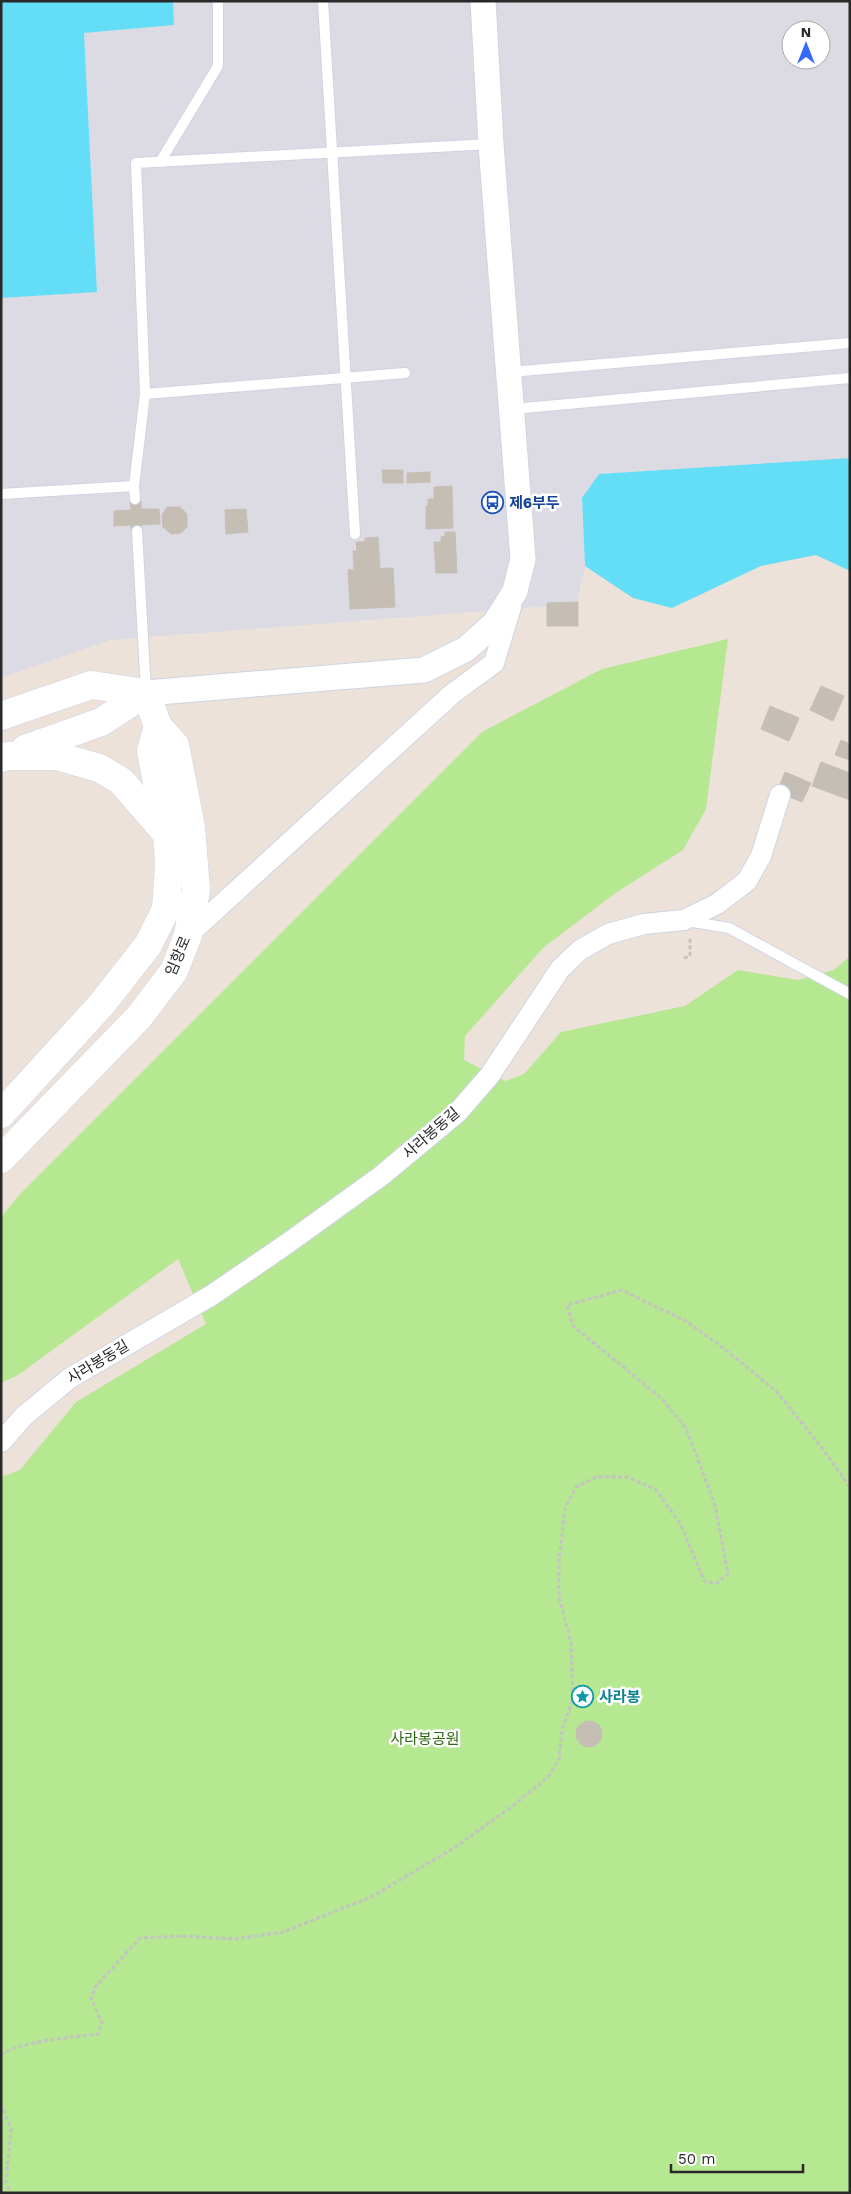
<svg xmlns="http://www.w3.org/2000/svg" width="851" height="2194" viewBox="0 0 851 2194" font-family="'Work Sans','Noto Sans KR',sans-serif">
	<rect width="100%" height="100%" fill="#ece2d9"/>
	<path fill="#dcdbe4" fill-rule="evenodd" d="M173 1H850V458L599 474 582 499 585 566 577 604 110 640 1 678V298L97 292 84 33 174 25ZM791 30H821V60H791Z"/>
	<path fill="#b6e791" d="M728 639 706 809 683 850 614 894 543 948 465 1036 464 1060 505 1081 524 1074 561 1032 685 1006 738 970 798 980 834 970 850 956V2193H1V1477L20 1470 76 1402 206 1324 178 1259 18 1375 1 1383V1217L21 1193 482 732 602 669Z"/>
	<g fill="#64ddf7">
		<path d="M1 1H173L174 25 84 33 97 292 1 298Z"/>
		<path d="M850 458V571L816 555 761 566 672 608 633 598 585 566 582 498 599 474Z"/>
	</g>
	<g fill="#c4beb5" stroke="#c8beb3">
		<path d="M382 470H403V483H383Z"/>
		<path d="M430 472V482L407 483V473Z"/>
		<path d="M452 486 453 528 426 529V506H428V499H434V487Z"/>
		<path d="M141 501V509H159L160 524 141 525V528H131V525L114 526V511L131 510 130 502Z"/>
		<path d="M167 507H180L187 514V527L181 533 171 534 163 527 162 515Z"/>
		<path d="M246 509 248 532 226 534 225 510Z"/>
		<path d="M445 532H455L457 573H436L434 542H441V537L445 536Z"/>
		<path d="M378 537 380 569 354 570 353 551H357L356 542H365V538Z"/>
		<path d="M393 568 395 607 350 609 348 570Z"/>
		<path d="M578 602V626H547V603Z"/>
		<path d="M821 686 844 696 833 721 810 710Z"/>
		<path d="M770 706 799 718 789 741 761 729Z"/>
		<path d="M841 740 850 744V760L835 755Z"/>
		<path d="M821 762 850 773V800L812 786Z"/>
		<path d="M785 772 811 783 802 802 777 792Z"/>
		<circle cx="589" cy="1734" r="13"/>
	</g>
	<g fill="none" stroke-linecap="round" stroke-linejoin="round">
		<defs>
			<g id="service">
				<path d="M323 1 355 534"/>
				<path d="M160 162 218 66V1"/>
				<path d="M510 372 850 343"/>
				<path d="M145 394 405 373"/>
				<path d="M513 409 850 378"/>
				<path d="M1 494 134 486"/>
				<path d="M135 499 134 486 145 394 136 163 491 144"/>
				<path d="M137 531 146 692"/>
				<path d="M687 921 729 928 850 994"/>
			</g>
			<g id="minor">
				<path d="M188 935 452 694 494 663 511 607"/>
				<path d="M1 1442 24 1416 70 1378 212 1295 288 1243 381 1176 458 1112 490 1075 560 969 580 950 608 934 644 924 684 920 717 904 747 881 761 856 780 795"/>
			</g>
			<path id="tertiary" d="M146 693 424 670 466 649 495 623 515 591 523 559 491 144 483 1"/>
			<g id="secondary">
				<path d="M1 716 91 685 146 693"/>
				<path d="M158 726 151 751 166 830"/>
				<path d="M25 749 101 722 146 693"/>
				<path d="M1 758 7 756H57L99 768 121 781 167 834 169 866 166 909 148 945 101 1005 1 1114"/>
				<path d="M1 1159 139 1017 174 971 188 935 196 890 191 827 175 745 158 726 146 693"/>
			</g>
		</defs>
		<use href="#service" stroke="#ced4e3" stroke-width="12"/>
		<use href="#minor" stroke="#ced4e3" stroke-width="22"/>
		<use href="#tertiary" stroke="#ced4e3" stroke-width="27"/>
		<use href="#secondary" stroke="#ced4e3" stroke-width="29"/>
		<g stroke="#c3c3c3" stroke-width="3" stroke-dasharray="4 2.5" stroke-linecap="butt">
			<path d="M684 958 690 956V937"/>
			<path d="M1 2055C21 2041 73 2037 98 2034L102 2023 91 1998 96 1986 140 1938 182 1936 235 1939 283 1932 371 1897 454 1848 514 1805 548 1777 559 1759 562 1729 573 1699 571 1643 559 1597V1561L565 1508 576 1487 596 1477H627L655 1489 680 1523 705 1582 717 1583 728 1574 715 1505 686 1428 661 1398 573 1326 567 1305 622 1290 686 1321 722 1347 776 1391 822 1448 850 1487"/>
			<path d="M1 2104 11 2129 6 2183 10 2193"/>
		</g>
		<use href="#service" stroke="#fff" stroke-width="10"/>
		<use href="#minor" stroke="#fff" stroke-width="20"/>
		<use href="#tertiary" stroke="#fff" stroke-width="25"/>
		<use href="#secondary" stroke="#fff" stroke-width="28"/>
	</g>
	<defs>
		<symbol id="bus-ring" viewBox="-11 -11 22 22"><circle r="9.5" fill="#fff" stroke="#1a4fb4" stroke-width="1.5"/><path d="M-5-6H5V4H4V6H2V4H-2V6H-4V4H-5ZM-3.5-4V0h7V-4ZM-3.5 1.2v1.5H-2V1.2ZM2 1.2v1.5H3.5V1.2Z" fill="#1a4fb4"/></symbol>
		<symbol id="sight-ring" viewBox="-11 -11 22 22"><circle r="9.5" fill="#fff" stroke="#0f9aa8" stroke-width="1.5"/><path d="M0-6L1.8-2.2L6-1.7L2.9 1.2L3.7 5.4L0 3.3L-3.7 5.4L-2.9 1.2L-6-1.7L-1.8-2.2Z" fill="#0f9aa8"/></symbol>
	</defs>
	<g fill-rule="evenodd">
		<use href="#bus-ring" x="480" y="490" width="25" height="25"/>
		<use href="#sight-ring" x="570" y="1684" width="25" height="25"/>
	</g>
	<g text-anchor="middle" stroke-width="5" stroke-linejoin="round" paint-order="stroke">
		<g font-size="15" font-weight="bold" fill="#164399" stroke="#fff" text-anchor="start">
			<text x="509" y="508">제6부두</text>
		</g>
		<g font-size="15" fill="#292929" stroke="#fff">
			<text transform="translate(178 956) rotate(-67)" y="5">임항로</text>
			<text transform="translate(431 1133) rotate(-41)" y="5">사라봉동길</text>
			<text transform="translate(98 1362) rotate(-31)" y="5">사라봉동길</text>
		</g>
		<g font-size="15" font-weight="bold" fill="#0d838f" stroke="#fff" text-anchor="start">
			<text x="599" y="1702">사라봉</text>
		</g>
		<g font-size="15" fill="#2e6a14" stroke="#fff">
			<text x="425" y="1744">사라봉공원</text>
		</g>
	</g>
	<rect width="851" height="2194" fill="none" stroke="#292929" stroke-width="5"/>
	<g transform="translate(806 45)"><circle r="24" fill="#ffffff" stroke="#a9a9a9"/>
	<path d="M0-4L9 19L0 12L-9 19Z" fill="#346bff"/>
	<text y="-8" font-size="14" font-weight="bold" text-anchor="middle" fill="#292929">N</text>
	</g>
	<path d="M671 2164v8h132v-8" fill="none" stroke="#292929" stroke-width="2.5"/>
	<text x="678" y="2164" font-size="15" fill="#292929" stroke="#ffffff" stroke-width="4" paint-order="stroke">50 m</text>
</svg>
